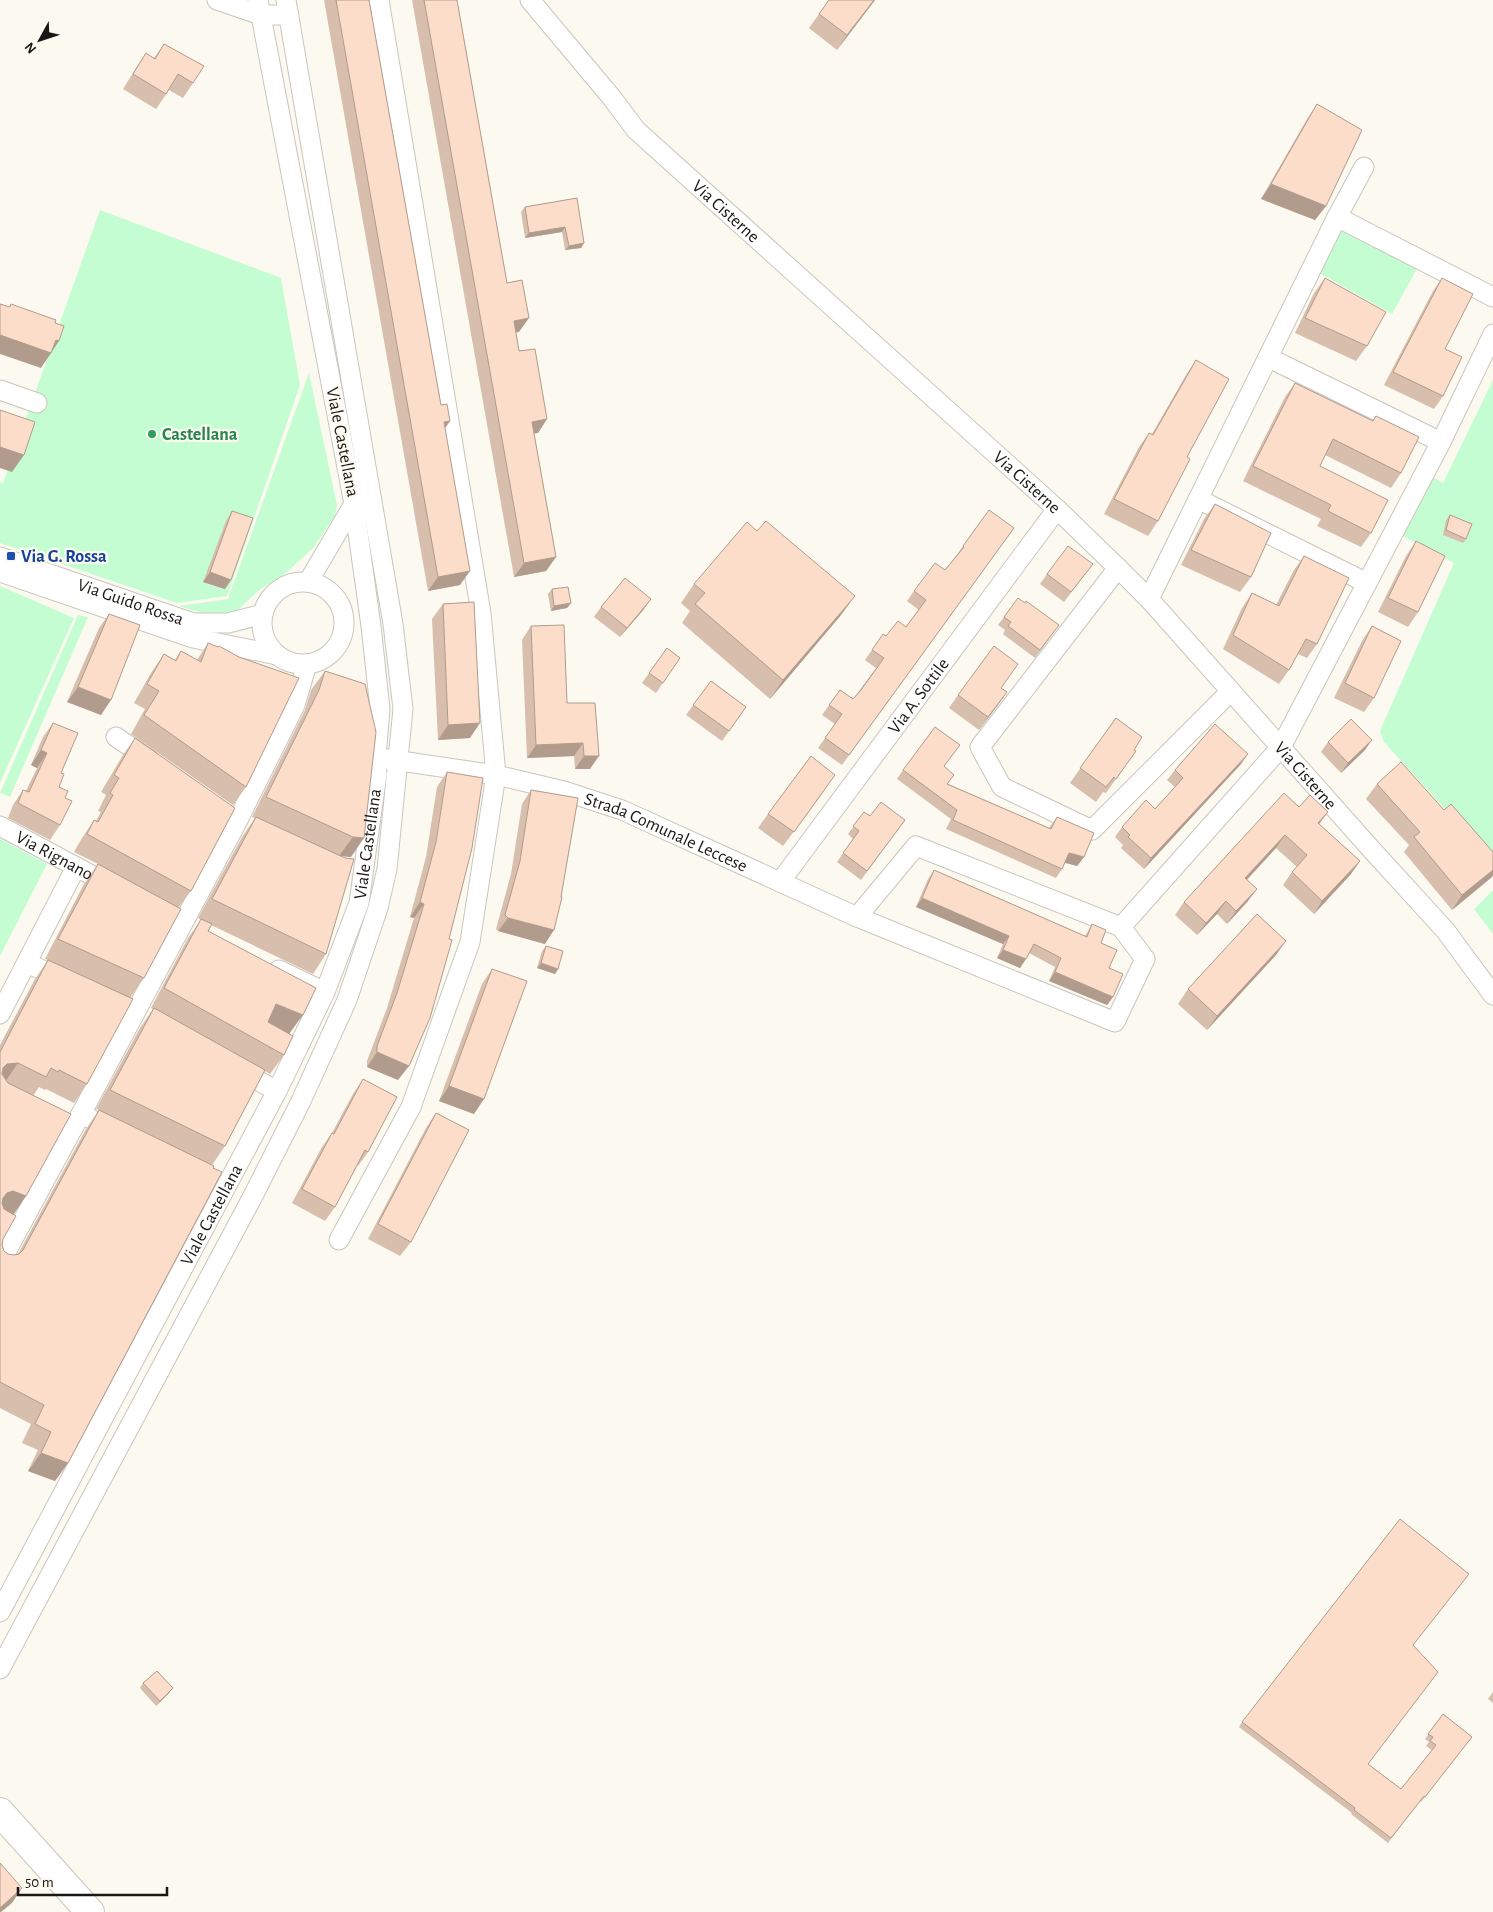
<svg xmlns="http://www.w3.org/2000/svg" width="1493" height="1912" viewBox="0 0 1493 1912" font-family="'Alegreya Sans',sans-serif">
	<rect width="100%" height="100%" fill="#fcfaf0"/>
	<g fill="#c4fdd1">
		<path d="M100 210 281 278 300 385 227 596 177 603 0 543V482L3 483Z"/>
		<path d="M1339 223 1419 265 1392 314 1316 271Z"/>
		<path d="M309 373 337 505 335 516 313 548 287 572 258 591 239 609 231 614 216 616 199 612 179 606 228 599Z"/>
		<path d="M1493 380V862L1384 742 1380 731 1454 563 1401 535 1431 476 1443 483Z"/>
		<path d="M0 586 74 618 0 783Z"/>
		<path d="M78 615 88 617 10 797 0 793Z"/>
		<path d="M0 839 47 864 0 956Z"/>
		<path d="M1493 890V934L1474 909Z"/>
	</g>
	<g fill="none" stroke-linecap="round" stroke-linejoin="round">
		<defs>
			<g id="street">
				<path d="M217 0 261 15H289"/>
				<path id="s1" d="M530 0 612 98 636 130 1057 509 1118 568 1149 599 1371 849 1445 930 1493 995"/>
				<path d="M1337 217 1493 297"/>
				<path d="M1269 358 1441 442"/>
				<path d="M0 390 37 403"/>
				<path d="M1198 499 1367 583"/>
				<path id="s2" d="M0 557 193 623H228L263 614"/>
				<path d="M1118 568 980 747 1002 787 1092 830 1231 691"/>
				<path d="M0 572 193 638 277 655"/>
				<path d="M308 582 354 504"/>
				<circle cx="303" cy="623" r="41"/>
				<path d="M1149 599 1337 217 1364 167"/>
				<path d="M116 737 150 760"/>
				<path id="s3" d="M387 759 496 775 564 791 622 810 857 917 1115 1022 1145 959 1121 927 1281 747 1441 442 1493 334"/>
				<path id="s4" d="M0 826 112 886"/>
				<path id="s5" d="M780 882 1057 509"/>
				<path d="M857 917 916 846 1121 927"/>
				<path d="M27 963 64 980"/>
				<path d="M279 970 325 992"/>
				<path d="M0 1014 76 867"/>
				<path d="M237 1069 277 1091"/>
				<path d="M0 1092 73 1128 81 1114 91 1119"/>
				<path d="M81 1114 237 822 295 705 307 664"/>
				<path d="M339 1240 411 1107 470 942 496 775 481 613 379 0"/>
				<path d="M0 1263 73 1128"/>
				<path id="s6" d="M0 1612 277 1091 325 992 359 903 377 774 376 758 380 709 371 626 354 504 258 0"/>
				<path d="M0 1669 253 1196 301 1101 347 1000 378 908 387 869 403 709 393 624 286 0"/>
			</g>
			<path id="secondary" d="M0 1812 90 1912"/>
		</defs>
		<use href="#street" stroke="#c8c6bc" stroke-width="21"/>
		<use href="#secondary" stroke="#c8c6bc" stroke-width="30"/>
		<use href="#street" stroke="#fff" stroke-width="19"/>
		<use href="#secondary" stroke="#fff" stroke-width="28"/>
	</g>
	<g fill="#d8bead">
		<path d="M324 0H369L441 405 450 421 445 428 460 585 428 591Z"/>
		<path d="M412 0H457L507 283 519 332H516L519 351 547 419 538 433H534L556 557 546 571 514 577Z"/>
		<path d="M829 0H875L837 50 809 28Z"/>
		<path d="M164 44 193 83 183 98 169 90 156 109 123 89 136 68 146 53 154 58Z"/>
		<path d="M1317 104 1326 206 1315 220 1261 199 1307 119Z"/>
		<path d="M577 198 584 243 581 248 565 250 562 232 525 238 521 212 525 207Z"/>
		<path d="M1325 278 1367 346 1356 361 1295 333 1314 293Z"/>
		<path d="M1442 278 1445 349 1443 396 1434 409 1384 385 1433 291Z"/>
		<path d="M1196 360 1187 457 1158 521 1148 536 1104 514 1139 447 1149 433 1152 434 1186 375Z"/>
		<path d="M1295 383 1372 421 1376 416 1401 473 1391 488 1325 455 1320 466 1371 533 1361 547 1317 526 1321 519 1243 481 1285 397Z"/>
		<path d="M1215 504 1251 577 1240 592 1181 565 1204 519Z"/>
		<path d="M232 511 225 589 203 582 226 521Z"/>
		<path d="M1450 515 1466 539 1463 543 1443 535 1446 520Z"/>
		<path d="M1014 528 842 765 818 748 835 724 822 715 840 690 853 699 876 668 865 660 872 650 886 636 906 627 919 610 907 601 914 591 945 570 956 556 963 546Z"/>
		<path d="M1416 541 1418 612 1408 627 1378 612 1406 556Z"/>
		<path d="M1304 556 1317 644 1307 658 1298 654 1289 670 1279 684 1223 649 1242 608 1252 593 1276 605 1294 570Z"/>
		<path d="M1093 564 1064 602 1040 584 1047 574Z"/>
		<path d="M694 584 841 615 770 699 682 623 690 611 681 603Z"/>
		<path d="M552 589 571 603 567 608 551 611 548 594Z"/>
		<path d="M443 604 470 738 438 740 432 619Z"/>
		<path d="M601 607 644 609 620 637 594 617Z"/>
		<path d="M109 614 101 715 67 702 99 628Z"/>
		<path d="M1004 617 1059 625 1035 658 1003 634 1005 630 998 625Z"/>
		<path d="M531 626 567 703H595L590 769H575L574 756 527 758 522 640Z"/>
		<path d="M1372 626 1374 698 1364 712 1334 698 1362 641Z"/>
		<path d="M208 643 246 787 233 805 131 734 145 709 134 703 151 673 164 654 175 660 181 651 197 660Z"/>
		<path d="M667 648 680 658 656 693 642 683Z"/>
		<path d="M325 671 365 684 351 857 342 856 326 954 313 974 211 925 208 931 290 1034 284 1055 270 1074 265 1071 225 1146 212 1165 68 1463 55 1481 28 1471 38 1450 22 1443 31 1424 0 1408V1045L35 979 48 960 45 959 84 884 98 864 74 852 82 838 94 820 96 821 101 812 98 811 106 795 101 792 123 755 135 738 191 891 179 907 144 978 130 998 87 1084 74 1103 46 1089 45 1090 39 1087 33 1096 26 1196 13 1215 3 1239 2 1245 4 1251 8 1254 14 1255 18 1254 86 1129 99 1110 96 1109 140 1028 153 1009 151 1008 188 938 201 920 198 918 242 837 255 818 252 817 305 710 311 690Z"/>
		<path d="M711 681 746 707 722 741 686 715Z"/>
		<path d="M1001 688 1007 692 979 730 949 708 958 695Z"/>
		<path d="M1116 718 1134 750 1136 751 1106 793 1103 792 1096 802 1070 783Z"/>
		<path d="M53 723 61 773 59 787 65 798 60 825 50 840 8 818 13 805 23 790 26 791 37 768 31 765 43 737Z"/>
		<path d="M1328 742 1365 750 1341 773 1321 752Z"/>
		<path d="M1241 764 1144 869 1121 848 1123 845 1115 837 1122 827 1155 809 1175 787 1167 780 1175 770Z"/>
		<path d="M944 767 948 784 1049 828 1057 817 1084 857 1077 866 1065 863 1062 869 1056 878 946 829 951 819 897 779 903 770Z"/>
		<path d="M447 772 398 1080 367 1067V1061L387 1008 414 918 410 917 426 857 437 787Z"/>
		<path d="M1377 784 1444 810 1492 877 1452 910 1404 852 1409 845 1366 799Z"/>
		<path d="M531 790 545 944 498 931 496 929 511 874 522 804Z"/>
		<path d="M825 790 783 846 758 828 768 814Z"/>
		<path d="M1299 807 1328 812 1319 824 1351 874 1314 914 1283 885 1292 872 1297 867 1276 848 1247 880 1248 901 1227 924 1217 914 1197 935 1175 915 1184 902Z"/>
		<path d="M864 812 870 816 905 820 861 880 837 862 853 839 848 834Z"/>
		<path d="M934 870 1085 936 1092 924 1101 943 1109 968 1113 997 1107 1005 1049 981 1055 967 1029 953 1020 968 997 958 1003 944 916 907 928 879Z"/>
		<path d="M546 946 558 969 555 974 537 968 542 951Z"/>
		<path d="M1276 955 1207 1030 1178 1004 1188 989Z"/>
		<path d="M492 969 474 1114 439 1101 482 984Z"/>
		<path d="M363 1079 368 1152 358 1166H357L335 1207 325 1221 292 1203 322 1147 332 1133 353 1094Z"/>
		<path d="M436 1113 411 1242 400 1256 368 1239 426 1128Z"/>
		<path d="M1413 1645 1368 1764 1401 1789 1432 1750 1426 1746 1429 1742 1425 1739 1443 1714 1472 1737 1421 1802 1420 1801 1388 1843 1351 1814 1352 1813 1239 1727 1242 1722Z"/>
		<path d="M143 1683 169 1693 156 1706 140 1688Z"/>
		<path d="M1493 1692V1703L1488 1699Z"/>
	</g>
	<g fill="#b09b8d">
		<path d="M874 0H875L837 50 847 35Z"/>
		<path d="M1271 184 1326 206 1315 220 1261 199Z"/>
		<path d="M565 227 562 232 525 238 529 233Z"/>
		<path d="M584 243 581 248 565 250 569 246Z"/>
		<path d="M529 318 519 332 504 334 514 321Z"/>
		<path d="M0 335 56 340 59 341 41 368 0 354Z"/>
		<path d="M547 419 538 433 523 435 532 422Z"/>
		<path d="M450 421 440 435 444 422Z"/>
		<path d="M0 447 24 455 12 472 0 468Z"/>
		<path d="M556 557 546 571 514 577 524 563Z"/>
		<path d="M470 571 460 585 428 591 438 577Z"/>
		<path d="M210 572 231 580 225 589 203 582Z"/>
		<path d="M855 596 841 615 770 699 783 680Z"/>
		<path d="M651 599 644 609 620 637 627 628Z"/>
		<path d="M571 603 567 608 551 611 554 606Z"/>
		<path d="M78 687 111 700 101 715 67 702Z"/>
		<path d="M1007 692 998 705 979 730 988 717Z"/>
		<path d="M480 723 470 738 438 740 448 725Z"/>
		<path d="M1372 740 1365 750 1341 773 1348 763Z"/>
		<path d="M583 743 574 756 527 758 536 745Z"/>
		<path d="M41 750 47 753 37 768 31 765Z"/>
		<path d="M1248 754 1241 764 1144 869 1151 858Z"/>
		<path d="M584 756H599L590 769H575Z"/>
		<path d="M1328 812 1319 824 1318 823Z"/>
		<path d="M1285 835 1276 848 1236 891 1245 878Z"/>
		<path d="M353 837 364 838 351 857 339 856Z"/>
		<path d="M1069 853 1084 857 1077 866 1063 862Z"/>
		<path d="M1360 861 1351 874 1314 914 1322 901Z"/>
		<path d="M1493 870V875L1492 877 1452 910 1462 895Z"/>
		<path d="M1257 889 1248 901 1227 924 1236 911Z"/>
		<path d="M922 898 1009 936 1003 944 916 907Z"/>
		<path d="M1226 901 1217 914 1197 935 1206 923Z"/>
		<path d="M420 902 424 904 414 918 410 917Z"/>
		<path d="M508 918 554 930 545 944 498 931Z"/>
		<path d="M1286 941 1276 955 1207 1030 1217 1016Z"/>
		<path d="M1003 950 1026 959 1020 968 997 958Z"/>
		<path d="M541 963 558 969 555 974 537 968Z"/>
		<path d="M1055 972 1113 997 1107 1005 1049 981Z"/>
		<path d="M276 1004 303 1015 289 1034 263 1023Z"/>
		<path d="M377 1052 409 1066 398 1080 367 1067Z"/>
		<path d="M18 1063 5 1082H0L3 1068 7 1064Z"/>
		<path d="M449 1086 484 1099 474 1114 439 1101Z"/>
		<path d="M13 1191 26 1196 13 1215 0 1210V1202L7 1193Z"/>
		<path d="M41 1453 68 1463 55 1481 28 1471Z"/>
		<path d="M173 1688 169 1693 156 1706 160 1701Z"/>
		<path d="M22 1888 12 1903 1 1912H0V1908Z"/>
	</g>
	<g fill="#fbddc9" stroke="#b09b8d">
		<path d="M336 0H369L441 405 447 404 450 421 444 422 470 571 438 577Z"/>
		<path d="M424 0H457L507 283 522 280 529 318 514 321 519 351 535 349 547 419 532 422 556 557 524 563Z"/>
		<path d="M829 0H874L847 35 819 14Z"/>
		<path d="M164 44 204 66 193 83 178 74 166 94 133 74 146 53 155 59Z"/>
		<path d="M1317 104 1362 130 1326 206 1271 184Z"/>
		<path d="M577 198 584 243 569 246 565 227 529 233 525 207Z"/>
		<path d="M1325 278 1386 312 1367 346 1305 318Z"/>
		<path d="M1442 278 1473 294 1445 349 1462 357 1443 396 1393 372Z"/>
		<path d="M0 304 10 307 11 304 56 320 55 323 64 326 59 341 56 340 51 353 0 335Z"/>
		<path d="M1196 360 1229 379 1187 457 1190 459 1158 521 1114 499 1149 433 1153 435Z"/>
		<path d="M1295 383 1373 421 1376 416 1419 437 1401 473 1333 439 1320 466 1388 500 1371 533 1328 511 1331 505 1253 466Z"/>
		<path d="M0 410 35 422 24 455 0 447Z"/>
		<path d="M1215 504 1271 533 1251 577 1191 550Z"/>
		<path d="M989 510 1014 528 849 755 825 738 842 714 829 705 840 690 853 699 861 690 884 658 872 650 883 634 886 636 898 621 906 627 926 600 914 591 935 563 945 570 964 547 963 546Z"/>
		<path d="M232 511 253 518 231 580 210 572Z"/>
		<path d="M1450 515 1472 524 1466 539 1446 530Z"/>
		<path d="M766 521 855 596 783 680 695 604 705 593 694 584 747 522 757 531Z"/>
		<path d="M1416 541 1445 556 1418 612 1388 598Z"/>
		<path d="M1068 546 1093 564 1071 592 1047 574Z"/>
		<path d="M1304 556 1349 578 1317 644 1306 639 1289 670 1233 635 1252 593 1279 606Z"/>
		<path d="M625 578 651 599 627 628 601 607Z"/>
		<path d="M568 587 571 603 554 606 552 589Z"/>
		<path d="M1018 598 1025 603 1026 601 1059 625 1040 650 1008 626 1011 622 1004 617Z"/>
		<path d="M474 602 480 723 448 725 443 604Z"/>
		<path d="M109 614 140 625 111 700 78 687Z"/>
		<path d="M564 625 567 703H595L599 756H584L583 743 536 745 531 626Z"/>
		<path d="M1372 626 1401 641 1374 698 1345 683Z"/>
		<path d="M208 643 218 647 219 646 239 657 299 678 246 787 144 715 159 691 147 684 164 654 176 661 181 651 201 662Z"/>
		<path d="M994 646 1018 664 1001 688 1007 692 988 717 958 695Z"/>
		<path d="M667 648 680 658 663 683 649 673Z"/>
		<path d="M325 671 365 684 376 732 364 838 353 837 266 797 319 690Z"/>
		<path d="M711 681 746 707 729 731 693 705Z"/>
		<path d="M1116 718 1142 737 1134 750 1136 751 1116 779 1114 777 1106 787 1080 768Z"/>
		<path d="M1351 719 1372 740 1348 763 1328 742Z"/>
		<path d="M53 723 78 733 61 773 64 774 59 787 68 791 65 798 72 801 60 825 18 803 23 790 29 792 47 753 41 750Z"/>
		<path d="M1215 724 1248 754 1151 858 1128 837 1130 835 1122 827 1146 800 1155 809 1183 778 1175 770Z"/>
		<path d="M935 727 960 745 944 766 954 775 947 784 1051 829 1057 817 1094 833 1084 857 1069 853 1062 869 953 820 957 810 903 770Z"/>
		<path d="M135 738 235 808 191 891 87 834 94 820 98 822 113 795 110 793 119 778 114 775Z"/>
		<path d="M811 756 835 775 794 832 768 814Z"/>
		<path d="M1401 762 1444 810 1451 804 1493 852V870L1462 895 1414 837 1420 832 1377 784Z"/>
		<path d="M447 772 483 778 472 848 449 939 452 940 430 1018 409 1066 377 1052V1046L397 993 424 904 420 902 436 842Z"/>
		<path d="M531 790 578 798 561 897H562L554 930 508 918 505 915 520 861Z"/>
		<path d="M1284 793 1299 807 1310 795 1328 812 1318 823 1360 861 1322 901 1292 872 1307 855 1285 835 1245 878 1257 889 1236 911 1226 901 1206 923 1184 902Z"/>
		<path d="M881 802 905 820 867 871 843 853 859 831 853 826 864 812 870 816Z"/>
		<path d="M256 817 345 858 354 859 326 954 212 899Z"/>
		<path d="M98 864 181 909 144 978 58 939Z"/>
		<path d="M934 870 1087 937 1092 924 1106 930 1101 943 1117 950 1109 968 1123 974 1113 997 1055 972 1061 958 1034 944 1026 959 1003 950 1009 936 922 898Z"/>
		<path d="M1257 914 1286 941 1217 1016 1188 989Z"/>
		<path d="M201 919 212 924 208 931 316 988 303 1015 276 1004 268 1022 293 1036 284 1055 164 988Z"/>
		<path d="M546 946 563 951 558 969 541 963Z"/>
		<path d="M48 960 133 999 87 1084 59 1070 58 1072 51 1068 46 1077 18 1063 7 1064 3 1068 2 1074 8 1083 71 1114 26 1196 13 1191 7 1193 3 1198 2 1203 4 1209 16 1216 3 1239 2 1245 4 1251 8 1254 14 1255 19 1254 23 1250 99 1110 214 1166 213 1168 222 1172 68 1463 41 1453 51 1432 35 1424 44 1405 0 1382V1052Z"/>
		<path d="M492 969 527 981 484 1099 449 1086Z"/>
		<path d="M154 1008 265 1070 225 1146 110 1090Z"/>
		<path d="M363 1079 397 1097 368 1152 365 1150 335 1207 302 1189 332 1133 334 1134Z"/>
		<path d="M436 1113 469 1130 411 1242 378 1224Z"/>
		<path d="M1400 1519 1469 1574 1413 1645 1438 1672 1368 1764 1401 1789 1436 1745 1430 1741 1433 1737 1428 1734 1443 1714 1472 1737 1425 1797 1424 1796 1391 1838 1354 1810 1355 1808 1242 1722Z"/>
		<path d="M157 1671 173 1688 160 1701 143 1683Z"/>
		<path d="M0 1863 22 1888 0 1908Z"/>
	</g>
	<circle fill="#2e9e5b" stroke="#fcfaf0" stroke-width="2" cx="152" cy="434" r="5"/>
	<rect fill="#1a4fb4" stroke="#fcfaf0" stroke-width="2" x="6" y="551" width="10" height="10" rx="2.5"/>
	<g text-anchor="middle" stroke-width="4.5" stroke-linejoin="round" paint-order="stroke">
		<g font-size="18" fill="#181713" stroke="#fcfaf0">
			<text dy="6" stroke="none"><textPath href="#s1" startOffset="289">Via Cisterne</textPath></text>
			<text transform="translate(343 442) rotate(79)" y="6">Viale Castellana</text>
			<text dy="6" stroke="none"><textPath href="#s1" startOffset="694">Via Cisterne</textPath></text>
			<text dy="6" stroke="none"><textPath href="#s2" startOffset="138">Via Guido Rossa</textPath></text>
			<text dy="6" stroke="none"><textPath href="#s5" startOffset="232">Via A. Sottile</textPath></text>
			<text dy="6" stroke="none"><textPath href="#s1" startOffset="1099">Via Cisterne</textPath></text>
			<text dy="6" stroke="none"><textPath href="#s3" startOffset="290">Strada Comunale Leccese</textPath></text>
			<text dy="6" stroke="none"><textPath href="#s6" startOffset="855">Viale Castellana</textPath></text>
			<text dy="6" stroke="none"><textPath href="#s4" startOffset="62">Via Rignano</textPath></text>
			<text dy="6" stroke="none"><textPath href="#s6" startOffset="450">Viale Castellana</textPath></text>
		</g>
		<g font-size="18" font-weight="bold" fill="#27864d" stroke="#fcfaf0" text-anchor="start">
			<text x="162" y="440">Castellana</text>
		</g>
		<g font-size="18" font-weight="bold" fill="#164399" stroke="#fcfaf0" text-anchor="start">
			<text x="21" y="562">Via G. Rossa</text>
		</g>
	</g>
	<g transform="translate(40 40) rotate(230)" stroke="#fcfaf0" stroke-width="4" paint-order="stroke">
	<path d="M0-4L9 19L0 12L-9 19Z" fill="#181713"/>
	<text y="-8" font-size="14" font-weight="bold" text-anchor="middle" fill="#181713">N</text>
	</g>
	<path d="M18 1887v8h149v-8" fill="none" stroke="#181713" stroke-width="2.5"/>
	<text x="25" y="1887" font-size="15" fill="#181713" stroke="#fcfaf0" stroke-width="4" paint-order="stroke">50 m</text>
</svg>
